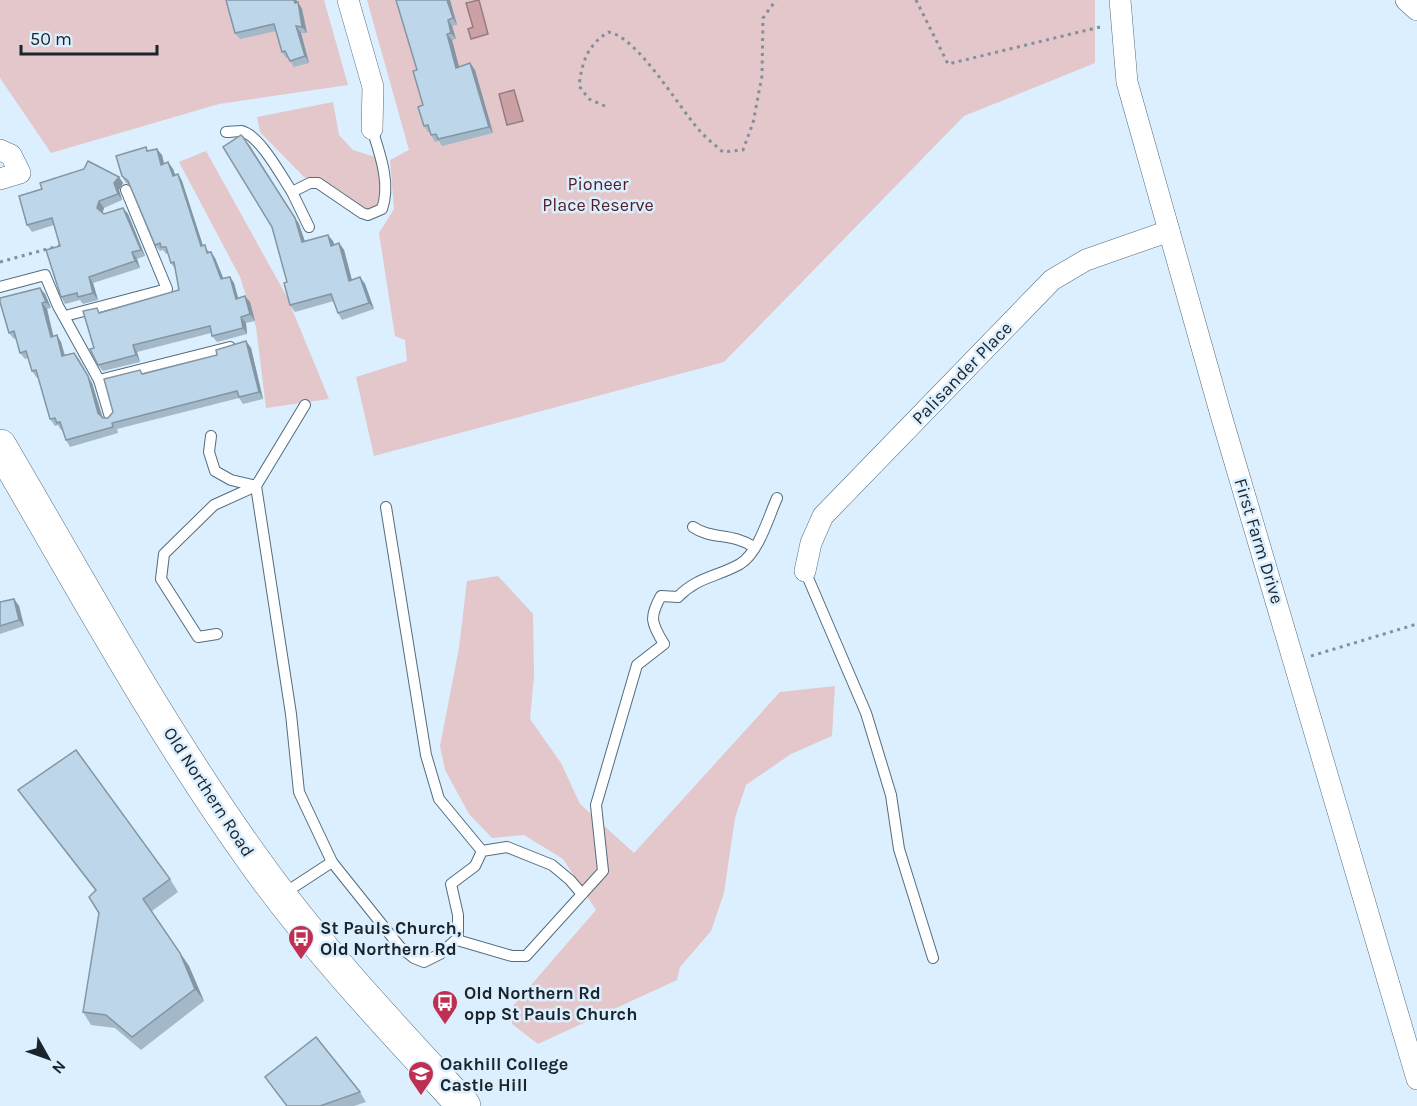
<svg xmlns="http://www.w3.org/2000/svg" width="1417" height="1106" viewBox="0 0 1417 1106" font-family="Karla,sans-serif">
	<rect width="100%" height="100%" fill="#dbefff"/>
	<g fill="#e3c7ca">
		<path d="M0 0H324L348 85 219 104 51 153 0 78Z"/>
		<path d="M367 0H1095V63L964 116 724 362 374 456 356 377 407 361 405 340 395 336 379 233 394 209 390 160 409 150Z"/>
		<path d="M333 102 339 135 353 150 375 157 388 196 377 208 370 212 335 187 304 177 260 132 257 117Z"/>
		<path d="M206 151 287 297 329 399 266 408 256 327 240 277 179 162Z"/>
		<path d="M498 576 533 614 534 675 530 719 561 763 580 804 634 853 780 692 835 686 832 736 791 754 746 785 735 818 724 893 711 931 680 967 677 980 538 1044 512 1024V1007L596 910 563 859 524 835 492 838 469 814 445 770 440 746 459 648 467 581Z"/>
	</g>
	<g fill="#cba1a5" stroke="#967c80" stroke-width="1.5">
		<path d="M479 0 488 34 471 39 468 29 473 27 466 3Z"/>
		<path d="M514 90 523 121 507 125 499 94Z"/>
	</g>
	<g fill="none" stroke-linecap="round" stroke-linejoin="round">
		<defs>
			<g id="lane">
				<path d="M226 132C231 132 236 131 241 131 259 134 282 177 292 192"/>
				<path d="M309 227 292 192 310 183H318L362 213 368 215 382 209C391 184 380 154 372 129"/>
				<path d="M0 287 45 275 58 306 99 380 110 417"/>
				<path d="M65 316 167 289 126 190"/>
				<path d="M99 380 230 347"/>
				<path d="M211 436 209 452 215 471 231 480 256 486 214 505 164 554 161 579 198 637 217 634"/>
				<path d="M386 507 426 755 439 799 482 851"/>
				<path d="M693 527C712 540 731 532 754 547"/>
				<path d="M805 571 866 713 891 795 899 849 933 958"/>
				<path d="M332 862 400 947 414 958 424 962 440 954 458 938V915L451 884 475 866 482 851 507 847 552 865 570 880 582 894"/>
				<path d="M283 894 332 862 299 792 291 714 256 486 305 405"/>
				<path d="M457 940 512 956H526L603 871 596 805 637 665 664 644C651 623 649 617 661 596L678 597C697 577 717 577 740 564 759 552 768 518 777 498"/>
			</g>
			<g id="street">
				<path d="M348 0 373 87 372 129"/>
				<path d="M1120 0 1127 82 1221 415 1417 1079"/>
				<path d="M1406 0 1417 10"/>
				<path d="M0 150 11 155 20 173 0 179"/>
				<path d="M805 571 811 543 823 516 1052 280 1086 260 1169 231"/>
			</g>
			<path id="primary" d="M0 446C82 586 160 730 255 862 317 949 392 1028 464 1106"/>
		</defs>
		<use href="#lane" stroke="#556c7c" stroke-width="12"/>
		<use href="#street" stroke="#556c7c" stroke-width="22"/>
		<use href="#primary" stroke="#556c7c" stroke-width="34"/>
		<g stroke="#81909c" stroke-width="3" stroke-dasharray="3 4.5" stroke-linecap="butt">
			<path d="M916 0 948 64 1104 26"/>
			<path d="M605 106 589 99 579 86C582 62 587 46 608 32 637 36 678 106 699 130 706 138 715 145 723 152L743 150 753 123 762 76 763 18 776 0"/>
			<path d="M0 262 62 245"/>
			<path d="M1311 656 1417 624"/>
		</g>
		<use href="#lane" stroke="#fff" stroke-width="10"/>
		<use href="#street" stroke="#fff" stroke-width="21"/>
		<use href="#primary" stroke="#fff" stroke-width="33"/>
	</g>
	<g fill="#a3b8c8">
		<path d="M226 0H296L302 9 307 33H301L309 63 294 67 288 58H286L282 52 276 31 240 39 235 33Z"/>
		<path d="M396 0H450L457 25 452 26 456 39 452 40 459 67 470 63 475 70 493 133 442 146 439 141 435 142 431 135 430 132H428L424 126 423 105 417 70Z"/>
		<path d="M248 143 299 224 305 241H333L334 245 339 243 344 250 352 280 360 277 365 284 374 309 342 320 338 313 334 301 295 312 290 305 287 282Z"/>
		<path d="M148 150 162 155 164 164 168 162 173 169 175 175 178 174 182 181 203 246 210 252H211L215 258 223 278 230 277 234 283 238 298 250 302 255 321 246 323 247 334 217 342 212 336 211 333 137 352 140 362 103 371 98 365 94 348 101 312 179 290 175 269 171 263 168 253 166 254 163 250 160 251 155 245 130 185 126 183 122 176Z"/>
		<path d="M119 177 123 183 119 190 122 200 104 208 102 213 104 214 123 208 128 214 145 256 137 259 140 268 93 283 98 300 83 304 80 300 65 304 61 297 60 246 54 225 32 232 27 225Z"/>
		<path d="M45 294 51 308 47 309 53 336 61 342 65 355 74 353 79 359 92 383 102 416 103 418H108L143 373 217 355 246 341 251 348 263 399 243 404 239 398 117 429 118 433 70 447 66 440 63 429 61 430 58 425 55 426 50 419 38 377 37 378 32 371 28 358 25 359 20 353 16 338 14 339 9 333Z"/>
		<path d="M14 599 19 606 24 626 0 634V602Z"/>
		<path d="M18 790 170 879 178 892 152 911 189 966 204 1001 141 1050 115 1028 91 1025 83 1012 99 913 95 890Z"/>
		<path d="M360 1092 366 1102 354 1106H286Z"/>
	</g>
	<g fill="#8496a3">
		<path d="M294 0H296L298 2 302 9 307 33 302 27Z"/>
		<path d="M447 0H450L457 25 453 18Z"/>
		<path d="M448 20 452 26 456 39 451 33Z"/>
		<path d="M296 26 301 33 309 63 305 56Z"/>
		<path d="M447 34 452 40 461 74 456 68Z"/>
		<path d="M470 63 475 70 493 133 489 127Z"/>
		<path d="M248 143 299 224 307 248 302 242Z"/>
		<path d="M157 149 162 155 166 171 161 165Z"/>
		<path d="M168 162 173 169 178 182 173 176Z"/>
		<path d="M178 174 182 181 205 252 201 246Z"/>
		<path d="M119 177 123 183 119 190 122 200 118 194 114 183Z"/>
		<path d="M99 201 104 208 102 215 97 208Z"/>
		<path d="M123 208 128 214 145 256 141 250Z"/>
		<path d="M328 235 333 241 336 252 331 246Z"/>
		<path d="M339 243 344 250 354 288 349 281Z"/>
		<path d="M132 252 137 259 140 268 135 261Z"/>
		<path d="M211 252 215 258 226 285 221 279Z"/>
		<path d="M89 277 93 283 98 300 93 293Z"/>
		<path d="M230 277 234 283 240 305 236 299Z"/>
		<path d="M360 277 365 284 374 309 369 303Z"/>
		<path d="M40 288 45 294 51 308 46 302Z"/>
		<path d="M245 296 250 302 255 321 250 314Z"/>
		<path d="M42 303 47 309 55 343 51 337Z"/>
		<path d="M241 317 246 323 247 334 243 328Z"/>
		<path d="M57 335 61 342 66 362 62 356Z"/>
		<path d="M246 341 251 348 263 399 259 392Z"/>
		<path d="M133 345 137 352 140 362 136 355Z"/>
		<path d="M74 353 92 383 103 419 98 413Z"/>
		<path d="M14 599 19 606 24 626 19 620Z"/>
		<path d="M143 899 189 966 204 1001 195 989Z"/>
	</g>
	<g fill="#bdd6e9" stroke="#8496a3" stroke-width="1.5">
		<path d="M226 0H294L295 3 298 2 302 27 296 26 305 56 290 61 285 51 282 52 274 24 235 33Z"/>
		<path d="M396 0H447L453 18 448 20 451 33 447 34 456 68 470 63 489 127 438 139 436 134 431 135 428 125 424 126 418 107 423 105 413 71 417 70Z"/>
		<path d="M241 135 243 137 295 218 302 242 328 235 331 246 339 243 349 281 360 277 369 303 338 313 331 294 290 305 284 283 287 282 272 227 223 147Z"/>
		<path d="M146 147 147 151 157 149 161 165 168 162 173 176 178 174 201 246 205 245 207 253 211 252 221 279 230 277 236 299 245 296 250 314 241 317 243 328 212 336 210 326 133 345 136 355 98 365 90 349 94 348 83 311 97 308 99 313 179 290 174 262 171 263 166 247H161L160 243 155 245 128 181 122 176 116 156Z"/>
		<path d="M88 161 119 177 114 183 118 194 99 201 97 208 104 214 123 208 141 250 132 252 135 261 89 277 93 293 78 297 77 293 61 297 46 250 60 246 52 218 27 225 19 196 42 189 40 183 84 169Z"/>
		<path d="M40 288 46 302 42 303 51 337 57 335 62 356 74 353 88 376 98 413 103 418H108L113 412 104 379 140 370 142 374 217 355 216 350 246 341 259 392 239 397 237 391 112 423 113 427 66 440 60 422 57 423 55 418 50 419 36 370 32 371 26 351 20 353 14 331 9 333 0 302V298Z"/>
		<path d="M14 599 19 620 0 626V602Z"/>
		<path d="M76 750 170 879 143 899 180 953 195 989 132 1037 106 1015 83 1012 99 913 89 897 96 890 18 790Z"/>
		<path d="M316 1037 360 1092 320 1106H287L265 1077Z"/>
	</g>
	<defs>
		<symbol id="bus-pin" viewBox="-11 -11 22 30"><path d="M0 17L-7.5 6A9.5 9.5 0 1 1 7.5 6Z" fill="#bf2f52" stroke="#dbefff"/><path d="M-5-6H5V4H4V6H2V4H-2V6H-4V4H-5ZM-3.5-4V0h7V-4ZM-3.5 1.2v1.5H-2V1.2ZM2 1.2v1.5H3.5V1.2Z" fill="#fff"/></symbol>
		<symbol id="school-pin" viewBox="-11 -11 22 30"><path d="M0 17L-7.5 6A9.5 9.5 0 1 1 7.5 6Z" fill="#bf2f52" stroke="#dbefff"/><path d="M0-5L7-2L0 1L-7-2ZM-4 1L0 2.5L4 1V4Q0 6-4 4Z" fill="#fff"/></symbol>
	</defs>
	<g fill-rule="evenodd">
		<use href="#bus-pin" x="286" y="923" width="30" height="40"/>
		<use href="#bus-pin" x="430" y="988" width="30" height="40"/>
		<use href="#school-pin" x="406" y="1059" width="30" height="40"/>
	</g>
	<g text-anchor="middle" stroke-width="5" stroke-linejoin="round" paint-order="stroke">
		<g font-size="18" fill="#521d26" stroke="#dbefff">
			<text x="598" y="190">Pioneer<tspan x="598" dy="21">Place Reserve</tspan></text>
		</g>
		<g font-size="18" fill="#1b242b" stroke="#dbefff">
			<text transform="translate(962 373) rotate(-46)" y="6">Palisander Place</text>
			<text transform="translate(1259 541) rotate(73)" y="6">First Farm Drive</text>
			<text transform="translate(209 792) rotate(57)" y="6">Old Northern Road</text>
		</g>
		<g font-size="18" font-weight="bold" fill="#1b242b" stroke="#dbefff" text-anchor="start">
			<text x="320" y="934">St Pauls Church,<tspan x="320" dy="21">Old Northern Rd</tspan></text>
			<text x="464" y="999">Old Northern Rd<tspan x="464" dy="21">opp St Pauls Church</tspan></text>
			<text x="440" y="1070">Oakhill College<tspan x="440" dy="21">Castle Hill</tspan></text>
		</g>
	</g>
	<g transform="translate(48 1058) rotate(130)" stroke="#dbefff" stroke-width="4.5" paint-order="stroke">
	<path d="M0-4.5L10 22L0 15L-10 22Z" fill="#1b242b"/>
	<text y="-9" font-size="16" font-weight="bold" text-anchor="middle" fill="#1b242b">N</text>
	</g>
	<path d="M21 45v9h136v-9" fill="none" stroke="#1b242b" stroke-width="3"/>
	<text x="30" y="45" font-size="18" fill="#1b242b" stroke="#dbefff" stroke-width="4.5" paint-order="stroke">50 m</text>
</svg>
